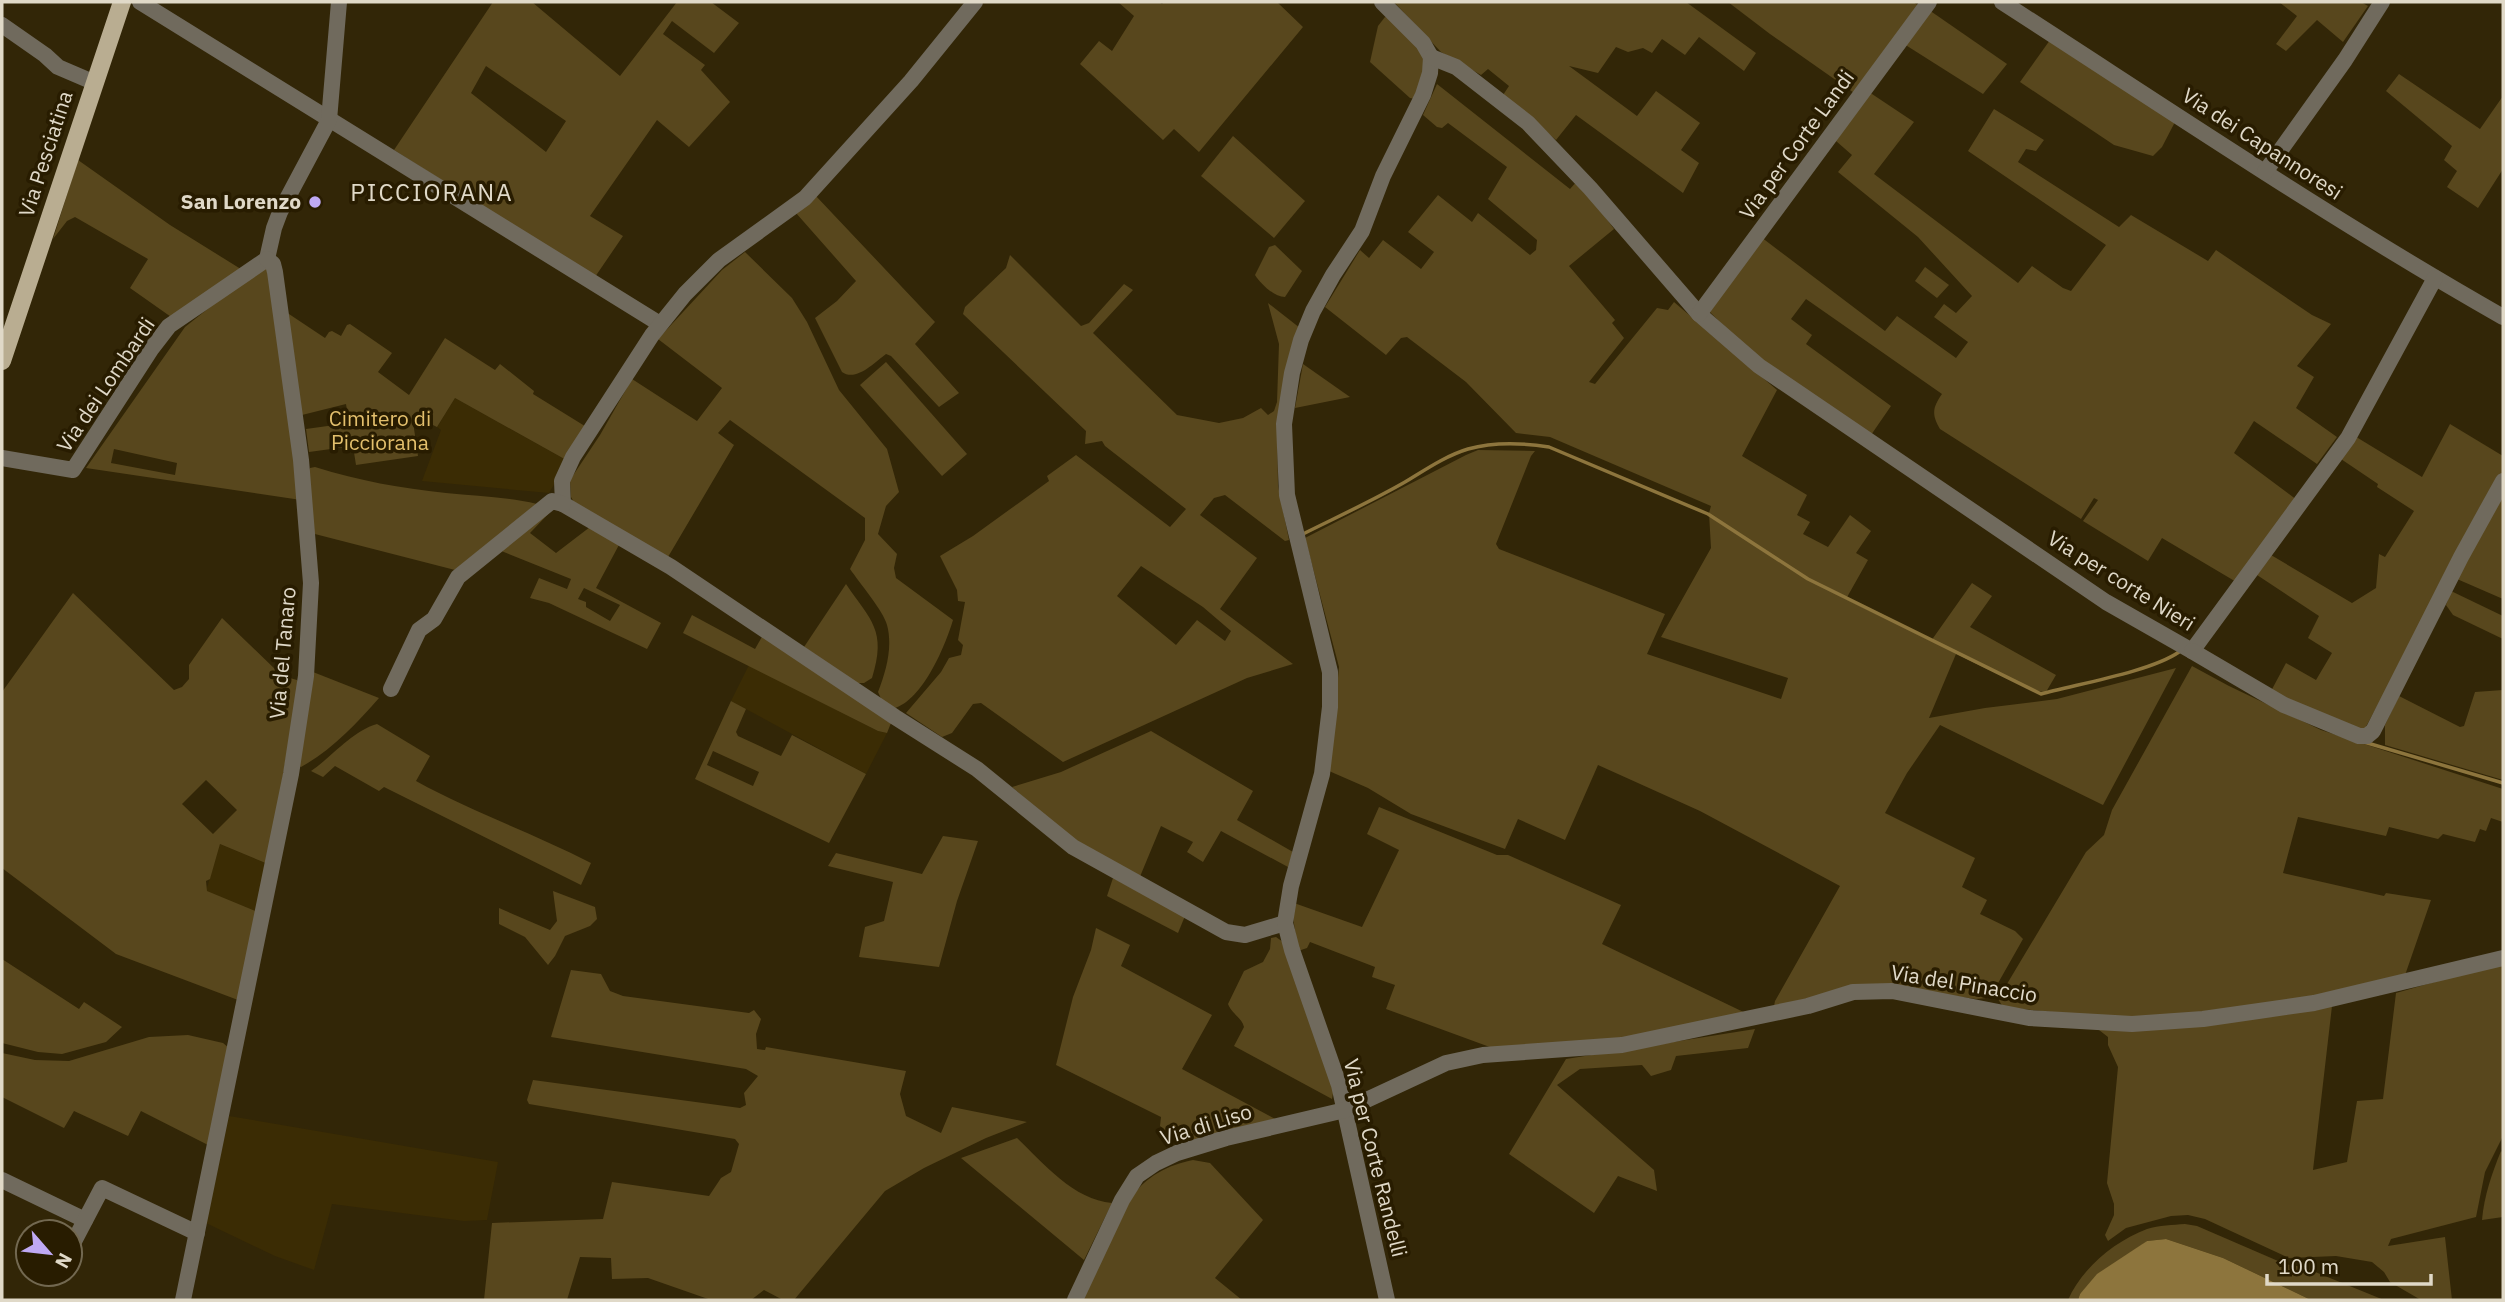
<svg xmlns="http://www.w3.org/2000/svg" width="2505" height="1302" viewBox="0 0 2505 1302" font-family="'IBM Plex Sans',sans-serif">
	<rect width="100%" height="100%" fill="#322607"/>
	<g fill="#3b2c04">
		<path d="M455 398 568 461 549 493 422 481 441 430 437 427Z"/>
		<path d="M749 665 878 731 887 733 866 774 731 701Z"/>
		<path d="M220 844 268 864 258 912 206 891Z"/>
		<path d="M229 1116 498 1162 487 1220 464 1221 332 1204 314 1270 275 1256 206 1223Z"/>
	</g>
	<g fill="#58471d" fill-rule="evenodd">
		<path d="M493 2H532L620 76 677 2H711L739 23 714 53 672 21 663 34 705 65 701 70 730 102 689 147 657 120 590 216 623 236 595 277 394 150ZM486 66 566 121 546 152 471 93Z"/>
		<path d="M1118 2H1159L1162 4 1164 2H1277L1303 27 1199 152 1174 129 1163 140 1080 64 1099 41 1112 51 1134 16Z"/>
		<path d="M1394 2H1686L1756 53 1744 71 1699 37 1685 55 1662 39 1652 53 1643 48 1628 52 1616 47 1598 73 1569 66 1637 116 1656 91 1700 123 1681 150 1699 163 1683 193 1576 115 1556 140 1503 95 1509 86 1488 69 1481 75 1441 52Z"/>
		<path d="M1728 2H1913L1919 6 1857 95 1770 34Z"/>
		<path d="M2279 2H2361L2368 6 2343 42 2317 20 2286 51 2276 44 2297 16Z"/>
		<path d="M1929 10 2007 64 1983 94 1904 44Z"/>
		<path d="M1385 17 1395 19 1426 56V72L1416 99 1410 98 1370 62 1378 26Z"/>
		<path d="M2050 40 2175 122 2162 147 2153 156 2114 145 2020 82Z"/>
		<path d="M2399 74 2480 129 2503 96V169L2478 208 2447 187 2457 171 2444 160 2452 146 2386 91Z"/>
		<path d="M1437 84 1570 189 1578 180 1614 229 1569 266 1615 320 1612 323 1624 338 1589 382 1595 384 1657 308 1668 310 1674 302 1777 390 1742 456 1807 495 1797 515 1810 522 1803 534 1828 547 1850 515 1871 531 1856 553 1868 560 1846 599 1931 641 1972 583 1992 596 1970 627 2056 675 2046 692 2033 691 1956 654 1929 718 1985 708 2057 699 2176 668 2103 805 1940 725 1907 773 1885 813 1975 858 1962 887 1987 900 1980 914 2015 931 2023 939 1993 992 1987 998 1976 999 1899 989 1774 1006 1775 1001 1840 886 1700 811 1598 765 1565 840 1518 819 1505 849 1411 814 1368 788 1329 771 1339 667 1305 538 1466 455 1478 450 1535 451 1531 456 1496 544 1499 549 1665 614 1647 654 1781 699 1788 678 1661 637 1711 548 1709 513 1711 506 1550 437 1516 433 1466 382 1407 337 1401 338 1386 355 1325 307 1360 250 1369 258 1383 240 1421 269 1434 252 1408 232 1438 195 1472 222 1478 213 1530 255 1536 250 1537 240 1488 199 1507 167 1448 123 1442 128 1437 127 1423 115Z"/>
		<path d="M1869 92 1914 122 1874 174 2018 283 2032 266 2063 288 2071 291 2106 245 1968 151 1994 109 2044 140 2036 151 2026 149 2018 162 2119 227 2131 215 2208 261 2216 250 2312 315 2331 324 2297 366 2314 377 2296 408 2337 437 2317 464 2254 421 2234 453 2297 500 2238 583 2162 538 2148 561 2083 521 2098 500 2094 498 2081 519 1940 429C1931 414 1933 407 1942 394L1806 299 1791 319 1812 335 1806 344 1891 406 1871 435 1752 355 1710 312 1761 237 1885 331 1897 316 1956 358 1968 342 1934 317 1944 304 1956 313 1972 296 1918 237 1838 172 1852 155 1836 141Z"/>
		<path d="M1233 136 1305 201 1274 238 1201 176Z"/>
		<path d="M78 160 170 225 244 271 174 319 130 288 148 259 75 217 67 221 53 239Z"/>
		<path d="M815 195 935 322 915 344 959 393 939 407 891 356 886 354C874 363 856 382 842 372L815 318 837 301 856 281 796 213Z"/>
		<path d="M1275 245 1302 271 1285 297C1274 297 1261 284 1255 275L1269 247Z"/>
		<path d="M745 252 792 298 807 322 839 390 887 449 899 492 886 506 878 534 897 554 894 568 896 578 953 620C945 647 921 704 891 709L883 703 878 692C886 671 893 647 887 625 884 612 859 582 850 569L865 540V518L730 420 718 433 734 445 668 557 576 506 571 497 570 480 600 435 632 379 697 421 722 388 658 339 722 270Z"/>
		<path d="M1010 255 1081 326 1089 323 1124 284 1133 290 1093 333 1177 415 1219 423 1243 418 1261 408 1268 415 1274 411 1277 402 1279 344 1268 303 1300 328 1277 425 1278 486 1289 540 1285 541 1225 495 1214 498 1200 515 1257 558 1220 609 1293 664 1247 678 1063 762 981 703 973 704 952 733 942 737 906 713 941 672 949 658 961 655 963 645 958 640 965 602 958 601 957 590 940 556 973 536 1049 481 1047 476 1076 455 1170 527 1186 509 1105 446 1102 441 1085 444 1086 431 963 314 965 307 1006 268ZM1141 566 1203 607 1231 631 1225 641 1197 620 1176 645 1117 596Z"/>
		<path d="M1925 267 1949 285 1937 298 1915 281Z"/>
		<path d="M259 268 268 269 301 500 86 468 185 327ZM114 449 177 463 175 475 111 463Z"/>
		<path d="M286 312 325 338 329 332 332 331 341 336 347 325 350 324 392 353 378 372 409 395 445 338 495 370 500 364 534 391 533 394 588 428 568 461 455 398 437 427 412 415 418 456 356 465 353 446 309 452 306 429 349 423 346 404 302 415Z"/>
		<path d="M886 362 967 454 942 476 860 385Z"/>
		<path d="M1303 364 1350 397 1295 408Z"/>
		<path d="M2450 424 2503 456V476L2363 732 2270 693 2286 663 2316 680 2332 653 2308 638 2319 616 2257 575 2271 555 2352 603 2376 588 2379 554 2385 557 2414 511 2377 487 2378 484 2338 457 2353 435 2422 477Z"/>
		<path d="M315 467C360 481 400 488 446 493 477 496 507 497 537 504L455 570 311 533 307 474 310 468Z"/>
		<path d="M2503 494V599L2457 579Z"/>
		<path d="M553 509 530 533 556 553 590 527 620 543 596 588 661 623 647 649 549 603 530 598 539 578 567 589 571 579 499 550ZM584 588 620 605 610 621 586 607V602L578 599Z"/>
		<path d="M846 584C871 621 887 630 872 678L864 683H857L804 647Z"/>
		<path d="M2451 591 2503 616V639L2453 615 2446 605Z"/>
		<path d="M73 593 174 690 182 687 189 679V665L222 618 277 671 286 677 297 680 298 687 268 864 220 844 210 879 206 881 207 891 258 912 238 1000 116 954 2 868V692ZM206 780 237 810 213 834 182 804Z"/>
		<path d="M692 615 755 649 763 635 891 723 887 733 878 731 683 633Z"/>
		<path d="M2192 666 2229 686 2321 730 2503 789V822L2491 818 2486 831 2480 829 2475 842 2443 834 2438 839 2389 827 2386 836 2298 817 2283 873 2384 896 2386 893 2431 900 2403 981 2292 1003 2140 1021 2003 1007 1998 999 2086 852 2104 835 2112 810Z"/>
		<path d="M313 672 379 698C356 724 332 750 301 767L299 766Z"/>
		<path d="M2503 690V780L2385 745V725L2399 696 2460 727 2464 726 2475 692Z"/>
		<path d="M731 701 746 709 736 732 738 736 781 756 792 735 866 774 829 843 695 779ZM713 751 759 772 753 786 707 765Z"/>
		<path d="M377 724 430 756 416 781C472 812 533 833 591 863L581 885 384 787 379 791 335 766 323 777 311 771C333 756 352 731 377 724Z"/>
		<path d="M1151 731 1253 791 1237 820 1293 852 1288 867 1221 831 1203 862 1187 852 1193 842 1161 826 1139 879 1074 842 1012 787 1061 772Z"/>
		<path d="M1379 807 1497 855H1508L1621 905 1602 944 1758 1019 1617 1044 1498 1050 1386 1009 1395 985 1372 977 1375 967 1310 942 1307 948 1298 951 1292 910 1294 903 1362 927 1399 850 1367 834Z"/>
		<path d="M943 836 978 841 957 901 939 967 859 957 865 927 884 921 893 882 828 866 836 853 922 874Z"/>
		<path d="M1113 878 1185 916 1178 933 1107 896Z"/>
		<path d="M553 891 595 907 597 919 590 926 565 936 555 956 548 965 525 937 499 924V908L550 930 557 921Z"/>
		<path d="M1096 928 1130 945 1121 966 1212 1015 1182 1069 1279 1121 1184 1146 1160 1126 1161 1117 1056 1065 1073 997 1091 950Z"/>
		<path d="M1276 937 1283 942 1334 1087 1332 1099 1234 1046 1244 1027C1242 1018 1232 1014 1228 1004L1244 971 1263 962 1270 949 1271 938Z"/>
		<path d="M2 959 79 1009 84 1002 122 1027 106 1042 62 1054 38 1052 2 1043Z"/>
		<path d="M2503 965V1136L2485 1172 2476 1217 2391 1239 2388 1246 2445 1237 2452 1300H2421L2390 1282 2384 1272 2372 1262 2336 1256 2289 1258 2205 1219 2188 1215 2171 1216 2126 1228 2108 1241 2105 1235 2114 1215V1204L2107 1183 2118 1067 2108 1045V1037L2099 1030 2332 1006 2313 1170 2347 1162 2357 1101 2383 1099 2396 993 2487 967Z"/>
		<path d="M571 970 601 974 610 991 623 996 749 1013 754 1010 761 1019 756 1034 757 1049 765 1050 766 1047 906 1071 900 1094 906 1116 941 1133 952 1107 1027 1122 986 1138 924 1168 885 1191 794 1300H783L764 1290 751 1300H711L648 1278 612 1279 611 1258 580 1257 567 1300H484L492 1223 603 1219 612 1182 709 1196 721 1178 731 1172 739 1144 735 1139 529 1104 527 1100 533 1080 740 1108 746 1105 744 1093 758 1076 746 1069 551 1037Z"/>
		<path d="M1755 1029 1748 1048 1676 1056 1671 1070 1651 1076 1642 1065 1580 1069 1557 1085 1654 1170 1657 1191 1618 1176 1594 1213 1509 1154 1566 1059Z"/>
		<path d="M188 1035 223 1043 229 1048 210 1146 141 1111 128 1136 74 1111 64 1128 2 1097V1053L35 1060 69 1061 149 1037Z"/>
		<path d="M1017 1138C1043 1163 1074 1200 1112 1203L1084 1260 961 1158Z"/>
		<path d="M2501 1151 2503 1153V1217L2482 1220C2484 1196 2492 1173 2501 1151Z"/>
		<path d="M1193 1160 1210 1163 1263 1220 1215 1278 1242 1300H1083L1131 1198C1146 1176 1168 1165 1193 1160Z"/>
		<path d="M2185 1224 2197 1226 2285 1264 2303 1267 2384 1300H2311L2223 1258 2166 1239 2147 1241 2080 1294 2078 1300H2068C2082 1268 2115 1241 2147 1229 2159 1225 2173 1225 2185 1224Z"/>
	</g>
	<path fill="#8d753d" d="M2166 1239 2223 1258 2311 1300H2078L2080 1294 2097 1274 2147 1241Z"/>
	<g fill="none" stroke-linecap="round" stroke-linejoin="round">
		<g stroke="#8d753d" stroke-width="3.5">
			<path d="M1303 534C1337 517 1372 501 1405 482 1425 470 1445 456 1468 449 1493 442 1524 443 1549 447L1708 514 1808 579 2041 694C2077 684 2150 672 2179 652"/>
			<path d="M2364 742 2503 783"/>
		</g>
		<g stroke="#706a5d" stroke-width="16">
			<path d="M140 2 660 324"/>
			<path d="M975 2 911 81 805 198 719 260 685 294 652 335 573 457 562 481 563 504 671 567 895 717 977 769 1073 847 1226 932 1245 935 1285 923"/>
			<path d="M1382 2 1423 43 1431 57 1430 73 1423 95 1383 176 1362 231 1333 275 1313 311 1301 340 1292 373 1284 424 1287 495 1330 672V707L1322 774 1291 886 1285 923 1292 950 1339 1085 1387 1300"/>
			<path d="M2002 2C2168 109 2332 220 2503 317"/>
			<path d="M2 25 45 55 58 67 93 82"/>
			<path d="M1431 57 1456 67 1528 123 1590 188 1699 314 1759 366 2106 602 2192 651 2348 438 2435 278"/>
			<path d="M2265 172 2345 60 2382 2"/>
			<path d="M267 259 274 228 280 212 329 120 339 2"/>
			<path d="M1699 314 1929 2"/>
			<path d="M2 458 73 470 152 348 169 326 267 259"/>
			<path d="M2192 651 2284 705 2359 736H2367L2373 731 2461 557 2503 481"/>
			<path d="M391 689 419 630 434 619 458 577 552 501 563 504"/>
			<path d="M2 1180 85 1220"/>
			<path d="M70 1249 102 1188 197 1233"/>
			<path d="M183 1300 291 774 306 676 311 583 301 460 275 272 273 264 267 259"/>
			<path d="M1075 1300 1122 1200 1137 1176 1156 1163 1177 1153 1226 1138 1345 1110 1446 1063 1483 1055 1622 1045 1808 1006 1853 992 1892 991 2029 1018 2132 1024 2203 1019 2314 1003 2503 958"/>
		</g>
		<path stroke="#b9ad91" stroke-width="18" d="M2 361 122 2"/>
	</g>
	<circle fill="#bfa9f4" stroke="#281c00" stroke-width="2.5" cx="315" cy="202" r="7"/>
	<g text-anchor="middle" stroke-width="7" stroke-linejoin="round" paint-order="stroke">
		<g font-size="21" fill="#e0d9c8" stroke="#281c00">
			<text transform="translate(2262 144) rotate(33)" y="7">Via dei Capannoresi</text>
			<text transform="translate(1797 145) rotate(-54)" y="7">Via per Corte Landi</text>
			<text transform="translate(46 154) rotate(-72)" y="7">Via Pesciatina</text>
			<text transform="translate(106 385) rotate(-56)" y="7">Via dei Lombardi</text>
			<text transform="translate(2121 581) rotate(32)" y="7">Via per corte Nieri</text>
			<text transform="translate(283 653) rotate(-85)" y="7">Via del Tanaro</text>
			<text transform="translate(1964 984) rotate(9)" y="7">Via del Pinaccio</text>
			<text transform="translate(1206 1125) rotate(-17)" y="7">Via di Liso</text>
			<text transform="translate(1375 1158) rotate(76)" y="7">Via per Corte Randelli</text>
		</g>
		<g font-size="21" font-weight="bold" fill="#e0d9c8" stroke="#281c00" text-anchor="end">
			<text x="301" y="209">San Lorenzo</text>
		</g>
		<g font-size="21" fill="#e3bf6c" stroke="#281c00">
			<text x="380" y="426">Cimitero di<tspan x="380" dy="24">Picciorana</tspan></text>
		</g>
		<g font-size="24" letter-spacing="2" fill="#e0d9c8" stroke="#281c00">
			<text x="432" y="201">PICCIORANA</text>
		</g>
	</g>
	<rect width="2505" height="1302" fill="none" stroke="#e0d9c8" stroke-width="7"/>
	<g transform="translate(49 1253) rotate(118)"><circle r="33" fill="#281c00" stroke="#726850" stroke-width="2"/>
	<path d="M0-5L12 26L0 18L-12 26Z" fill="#bfa9f4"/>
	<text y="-10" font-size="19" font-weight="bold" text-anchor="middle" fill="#e0d9c8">N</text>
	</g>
	<path d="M2267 1274v10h164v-10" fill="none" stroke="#e0d9c8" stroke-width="3.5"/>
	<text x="2278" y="1274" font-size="21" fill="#e0d9c8" stroke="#281c00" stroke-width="5" paint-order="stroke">100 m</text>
</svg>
